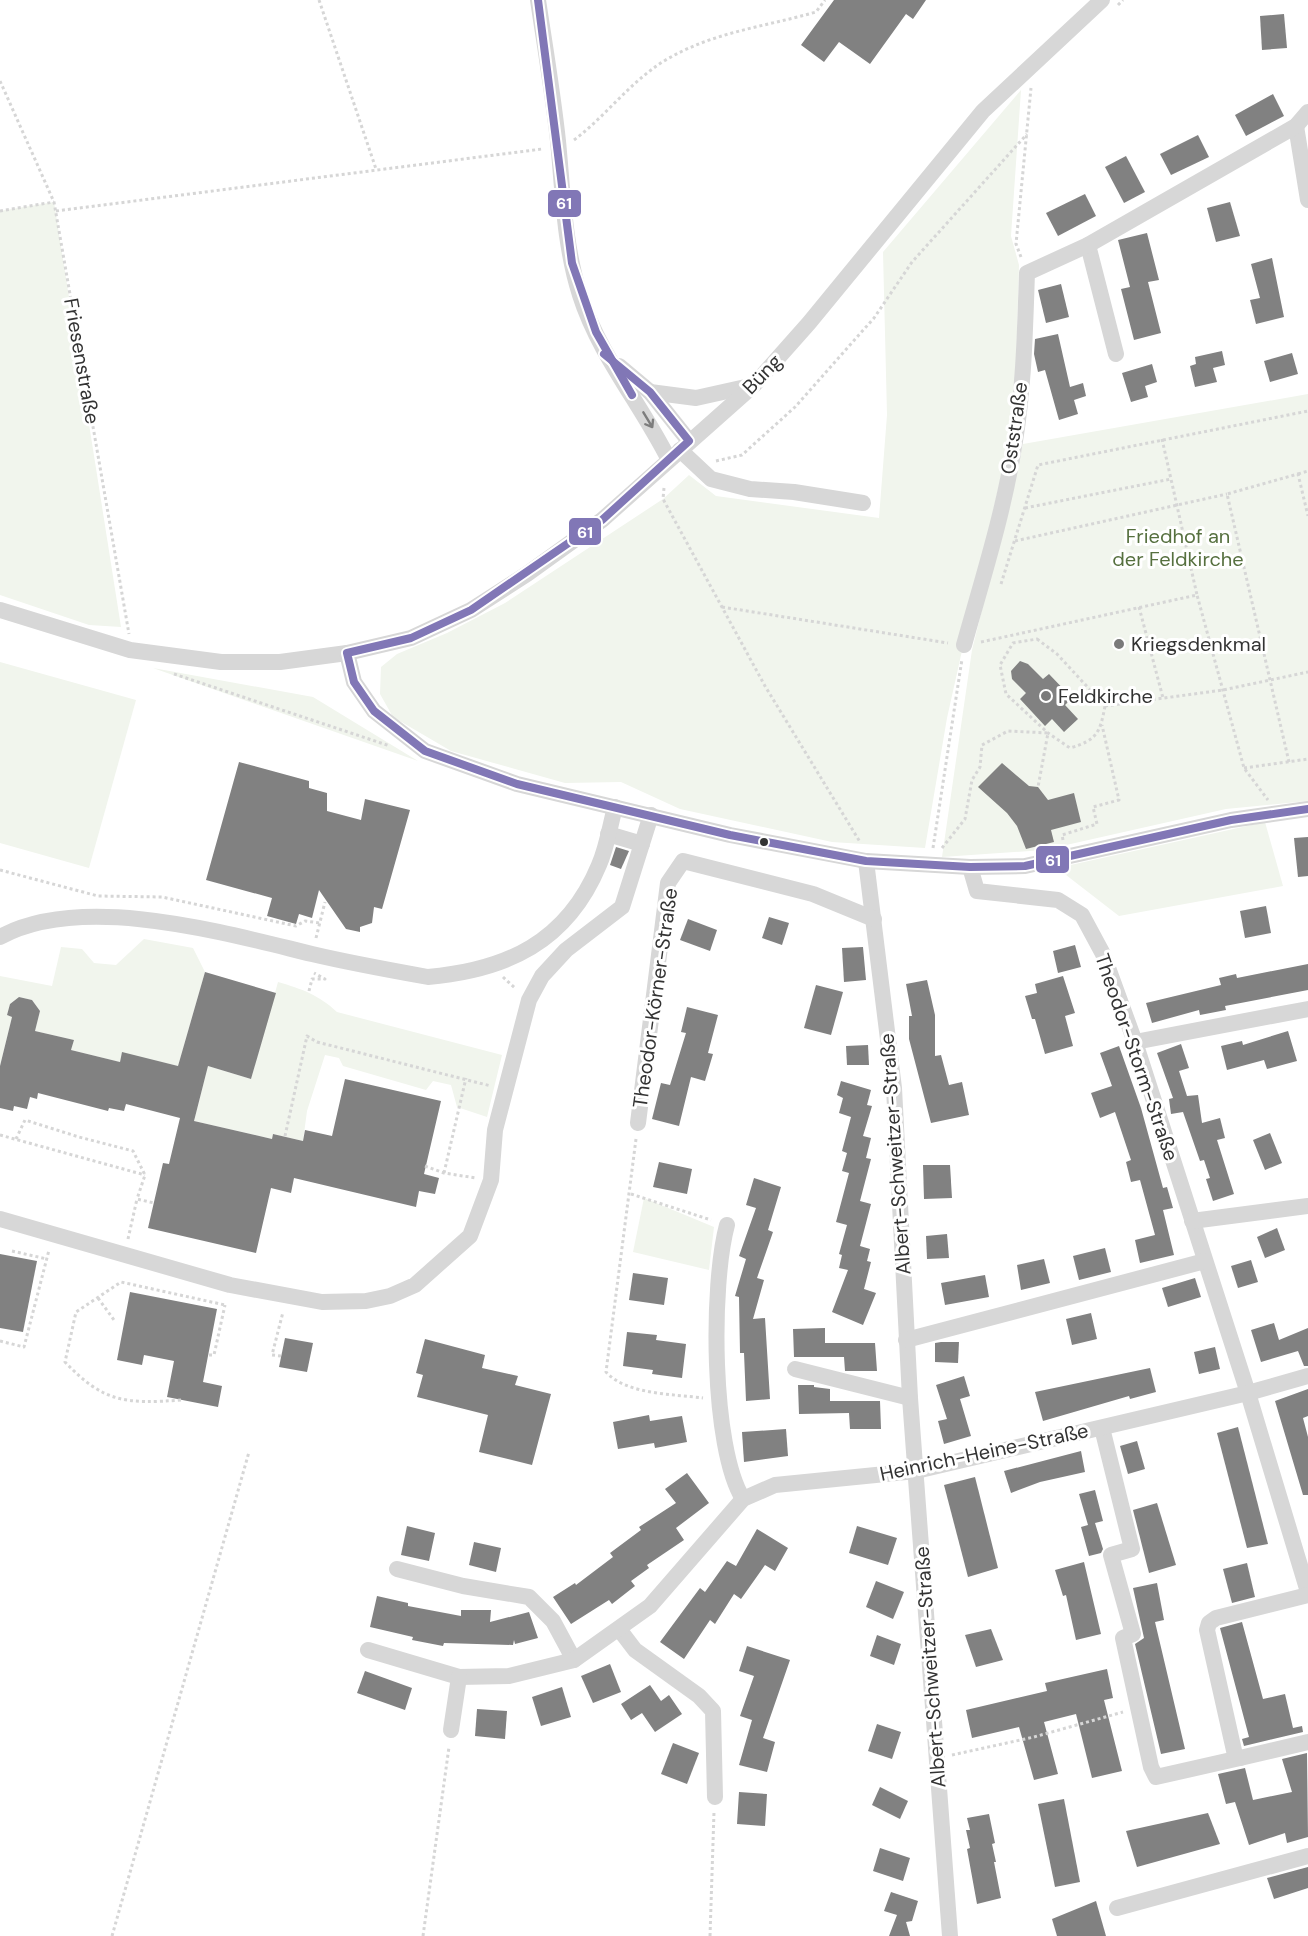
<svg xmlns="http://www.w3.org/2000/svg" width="1308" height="1936" viewBox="0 0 1308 1936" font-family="'DM Sans',sans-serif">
	<rect width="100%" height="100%" fill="#fff"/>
	<g fill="#f1f5ed">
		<path d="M1021 90 1011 236 1019 265 1015 397 1007 449 947 718 925 848 832 842 680 809 621 782 565 783 451 751 393 717 380 694 381 667 397 654 447 633 505 603 663 499 689 475 716 496 879 518 887 415 883 252Z"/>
		<path d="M54 202 121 627 89 625 0 595V211Z"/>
		<path d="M1308 394V801L1226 809 1044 850 942 857 972 650 1023 444Z"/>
		<path d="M0 662 136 700 89 868 0 843Z"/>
		<path d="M153 668 313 697 418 761Z"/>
		<path d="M1265 822 1283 886 1119 916 1057 868Z"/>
		<path d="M144 939 193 948 205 972 178 1066 122 1053 120 1062 71 1050 74 1040 35 1031 40 1011 32 1000 19 997 10 1004 7 1015 12 1017 0 1066V976L52 986 61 947 82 949 94 963 116 965Z"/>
		<path d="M278 982C302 989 319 995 337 1012L502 1055 487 1117 457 1107 451 1085 433 1081 426 1090 343 1066 339 1058 325 1055 307 1111 303 1141 273 1134 272 1139 194 1121 208 1066 251 1079Z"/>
		<path d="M644 1198 714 1227 709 1270 633 1252Z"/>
	</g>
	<g fill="#818181">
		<path d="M834 0H926L913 19 906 14 870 64 839 42 824 62 801 45Z"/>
		<path d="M1284 14 1287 48 1262 50 1260 16Z"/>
		<path d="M1273 94 1284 116 1246 136 1235 115Z"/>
		<path d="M1198 135 1209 157 1171 175 1160 154Z"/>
		<path d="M1126 156 1145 192 1124 203 1105 167Z"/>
		<path d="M1085 194 1096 216 1058 236 1046 213Z"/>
		<path d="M1230 202 1240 236 1216 242 1207 208Z"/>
		<path d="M1147 233 1159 280 1148 282 1161 333 1134 340 1121 289 1130 287 1118 240Z"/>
		<path d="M1272 258 1284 317 1256 324 1250 300 1260 298 1251 264Z"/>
		<path d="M1061 284 1069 317 1046 323 1038 290Z"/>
		<path d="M1058 334 1070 387 1083 383 1086 396 1074 400 1078 414 1059 420 1045 370 1038 372 1034 354 1035 339Z"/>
		<path d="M1222 351 1225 365 1213 368 1217 382 1195 387 1190 366 1196 364 1195 357Z"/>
		<path d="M1292 353 1298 374 1270 382 1264 361Z"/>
		<path d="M1152 364 1157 382 1145 386 1148 397 1131 402 1122 373Z"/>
		<path d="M1020 661 1028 664 1043 679 1049 674 1072 698 1065 705 1078 719 1064 732 1052 719 1045 726 1020 699 1026 693 1012 679 1011 671Z"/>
		<path d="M239 762 309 781V788L327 793V811L361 820 365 799 410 810 382 909 374 907 372 923 360 927V932L346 929 319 890 312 918 299 914 296 924 267 916 272 898 206 880Z"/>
		<path d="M1002 763 1029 786 1038 787 1048 800 1074 793 1081 822 1051 830 1054 842 1026 849 1017 826 1007 813 978 787Z"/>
		<path d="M1308 837V876L1298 877 1294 838Z"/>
		<path d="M616 847 629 851 621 869 610 865Z"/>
		<path d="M1266 906 1271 933 1245 938 1240 911Z"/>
		<path d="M769 917 789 923 782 945 762 938Z"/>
		<path d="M688 919 717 930 710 951 680 940Z"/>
		<path d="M1075 945 1081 967 1058 973 1053 951Z"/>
		<path d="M863 947 866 980 844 982 842 948Z"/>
		<path d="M1308 964V990L1225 1006 1226 1010 1200 1015 1199 1010 1152 1023 1146 1003 1221 985 1219 978 1236 974 1237 978Z"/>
		<path d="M205 972 276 993 251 1079 208 1066 194 1121 272 1139 273 1134 303 1141 305 1130 332 1136 345 1079 441 1101 424 1174 439 1178 435 1194 419 1191 416 1207 294 1178 291 1193 271 1188 256 1253 148 1228 163 1163 169 1164 180 1118 126 1104 124 1111 109 1108 108 1111 38 1093 37 1099 30 1097 27 1109 14 1106 13 1111 0 1108V1066L12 1017 7 1015 10 1004 19 997 32 1000 40 1011 35 1031 74 1040 71 1050 120 1062 122 1052 178 1066Z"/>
		<path d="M1063 976 1075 1013 1065 1016 1073 1046 1045 1054 1035 1019H1032L1025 996 1037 993 1035 984Z"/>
		<path d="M927 980 935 1015V1056L941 1055 949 1085 962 1082 969 1115 931 1123 909 1039V1016H912L906 984Z"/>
		<path d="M816 985 843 992 831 1035 804 1028Z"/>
		<path d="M687 1007 718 1015 708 1053 713 1054 705 1081 691 1077 679 1126 652 1119 661 1083 670 1085 686 1033 681 1032Z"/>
		<path d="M1288 1031 1297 1061 1267 1069 1264 1060 1227 1070 1221 1046 1242 1041 1243 1045Z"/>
		<path d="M1181 1044 1189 1068 1179 1071 1187 1096 1198 1095 1202 1123 1220 1118 1225 1138 1217 1140 1234 1194 1213 1201 1206 1179 1210 1178 1204 1160 1200 1161 1183 1112 1171 1114 1169 1099 1173 1098 1157 1053Z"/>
		<path d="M868 1045 869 1065H847L846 1046Z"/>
		<path d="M1119 1046 1141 1108 1163 1188 1167 1187 1173 1208 1163 1210 1174 1255 1140 1263 1135 1240 1155 1235 1140 1180 1131 1182 1126 1162 1131 1160 1115 1112 1100 1118 1091 1093 1112 1086 1100 1053Z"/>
		<path d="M841 1081 871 1090 867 1105 872 1106 863 1136 871 1138 866 1158 871 1159 860 1201 871 1204 860 1246 870 1249 867 1261 871 1262 864 1289 876 1293 863 1325 832 1312 848 1270 839 1268 842 1255 839 1254 847 1225 836 1222 849 1173 842 1171 847 1153 842 1151 851 1117 839 1113 843 1098 837 1095Z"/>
		<path d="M1270 1133 1282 1163 1265 1170 1253 1140Z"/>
		<path d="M659 1162 692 1169 687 1194 653 1187Z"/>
		<path d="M923 1165H950L952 1198 924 1199Z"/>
		<path d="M754 1178 781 1187 768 1230 773 1232 757 1278 764 1280 753 1319 765 1318 770 1399 746 1401 744 1353H740L739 1297 735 1296 746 1259 739 1256 756 1208 746 1205Z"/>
		<path d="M1277 1228 1285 1250 1265 1258 1257 1237Z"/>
		<path d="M947 1234 949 1258 927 1259 926 1236Z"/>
		<path d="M1105 1248 1111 1272 1079 1280 1073 1256Z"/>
		<path d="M0 1254 37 1261 23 1332 0 1328Z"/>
		<path d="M1044 1259 1050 1283 1021 1290 1017 1265Z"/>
		<path d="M1251 1260 1258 1282 1238 1288 1231 1266Z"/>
		<path d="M633 1273 668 1278 664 1305 629 1300Z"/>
		<path d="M985 1275 989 1297 945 1305 941 1283Z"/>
		<path d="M1195 1278 1201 1297 1168 1307 1162 1288Z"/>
		<path d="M130 1292 217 1309 203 1382 222 1386 218 1407 167 1397 174 1361 144 1355 142 1365 117 1360Z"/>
		<path d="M1091 1313 1097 1339 1072 1345 1066 1319Z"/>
		<path d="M1274 1323 1279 1340 1308 1328V1366H1304L1298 1351 1261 1362 1251 1330Z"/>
		<path d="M825 1328V1343H875L877 1371H845L844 1357H794L793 1329Z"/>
		<path d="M627 1332 657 1335 656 1340 686 1344 682 1378 652 1374 653 1370 623 1366Z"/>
		<path d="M285 1338 313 1343 307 1372 279 1367Z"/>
		<path d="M425 1339 485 1355 482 1368 518 1376 515 1385 551 1394 532 1465 479 1452 488 1415 417 1397 423 1375 416 1373Z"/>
		<path d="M941 1342H959L958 1363 935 1362V1343Z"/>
		<path d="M1215 1347 1220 1369 1199 1374 1194 1352Z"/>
		<path d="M1150 1368 1156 1392 1130 1399 1129 1396 1043 1421 1035 1392Z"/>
		<path d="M964 1376 970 1396 960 1399 971 1436 944 1444 938 1421 947 1419 936 1385Z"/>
		<path d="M798 1385H814V1387L830 1389V1401H880L881 1429H850L849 1413 799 1414Z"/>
		<path d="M1308 1389V1416L1303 1418 1308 1437V1495H1303L1275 1401Z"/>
		<path d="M649 1415 650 1421 682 1416 687 1442 655 1448 654 1443 618 1449 613 1422Z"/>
		<path d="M1238 1427 1268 1544 1247 1548 1217 1433Z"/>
		<path d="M786 1429 788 1456 744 1462 742 1432Z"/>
		<path d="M1137 1441 1145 1469 1128 1474 1120 1446Z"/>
		<path d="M1081 1451 1085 1472 1040 1482 1011 1493 1004 1471Z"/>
		<path d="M687 1473 709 1503 676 1528 684 1540 647 1565 649 1568 631 1581 635 1586 612 1604 609 1600 571 1624 553 1597 575 1583 576 1585 613 1557 610 1553 641 1530 639 1527 676 1503 665 1489Z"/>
		<path d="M975 1477 998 1568 968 1577 944 1485Z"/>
		<path d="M1095 1490 1103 1521 1095 1523 1103 1549 1101 1553 1089 1556 1081 1527 1088 1525 1079 1494Z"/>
		<path d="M1157 1503 1176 1565 1149 1573 1133 1510Z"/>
		<path d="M407 1526 435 1533 429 1561 401 1555Z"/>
		<path d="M857 1526 897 1538 888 1565 849 1553Z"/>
		<path d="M757 1529 788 1548 775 1571 765 1565 741 1599 734 1594 715 1624 710 1620 684 1659 660 1642 700 1588 705 1592 727 1561 736 1566Z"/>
		<path d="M474 1542 501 1548 496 1572 469 1565Z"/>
		<path d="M1084 1562 1101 1634 1076 1640 1066 1595 1063 1596 1055 1570Z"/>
		<path d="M1247 1563 1255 1597 1232 1603 1223 1569Z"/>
		<path d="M876 1581 904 1592 893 1619 866 1607Z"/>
		<path d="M1157 1583 1164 1620 1155 1622 1185 1749 1161 1754 1135 1644 1144 1638 1133 1588Z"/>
		<path d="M377 1596 408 1603V1606L461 1616V1610H491L490 1622 529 1612 538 1638 515 1644 514 1640 513 1645 444 1643 443 1646 412 1640 413 1637 370 1627Z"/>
		<path d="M1242 1622 1263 1699 1285 1694 1293 1728 1302 1726 1303 1732 1244 1746 1242 1739 1249 1737 1220 1628Z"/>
		<path d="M991 1629 1003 1660 976 1667 965 1635Z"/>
		<path d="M877 1635 901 1644 894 1665 870 1656Z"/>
		<path d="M747 1646 790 1660 763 1738 775 1742 767 1772 739 1765 752 1720 740 1716 754 1676 739 1671Z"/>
		<path d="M610 1664 621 1692 593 1703 581 1676Z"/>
		<path d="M1107 1669 1113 1698 1104 1700 1122 1771 1092 1778 1076 1714 1044 1722 1058 1774 1034 1780 1019 1727 972 1738 966 1710 1047 1691 1045 1683Z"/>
		<path d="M365 1671 412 1688 405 1710 357 1693Z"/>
		<path d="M650 1685 661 1701 669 1695 682 1714 655 1732 642 1713 631 1720 621 1704Z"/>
		<path d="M562 1687 571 1717 541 1726 532 1697Z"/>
		<path d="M477 1709 507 1711 505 1739 475 1736Z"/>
		<path d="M877 1724 901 1732 892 1759 868 1751Z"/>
		<path d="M673 1743 699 1753 687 1784 661 1774Z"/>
		<path d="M1307 1753 1308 1837 1287 1843 1285 1833 1249 1845 1235 1802 1226 1804 1218 1774 1245 1768 1253 1800 1292 1792 1282 1759Z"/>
		<path d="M880 1787 908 1801 900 1819 872 1805Z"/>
		<path d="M739 1792 767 1794 765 1826 737 1824Z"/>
		<path d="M1064 1799 1080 1882 1055 1887 1038 1804Z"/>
		<path d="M1208 1813 1220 1844 1137 1867 1126 1831Z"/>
		<path d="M989 1814 995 1843 992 1844 996 1862H994L1001 1898 977 1904 967 1849 970 1848 966 1830H970L967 1818Z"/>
		<path d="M880 1848 910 1858 903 1881 873 1871Z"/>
		<path d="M1308 1867V1888L1274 1899 1267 1878Z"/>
		<path d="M891 1892 918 1901 912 1921 906 1922 910 1936H889L897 1915 884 1911Z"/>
		<path d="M1096 1901 1106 1936H1057L1052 1919Z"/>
	</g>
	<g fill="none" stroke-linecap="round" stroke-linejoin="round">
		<g stroke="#d6d6d6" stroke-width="3" stroke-dasharray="3 3" stroke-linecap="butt">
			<path d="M319 0 376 169"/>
			<path d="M1118 5 1123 0"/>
			<path d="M0 81 54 202 129 634"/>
			<path d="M574 140C606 116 629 83 664 61 712 32 764 27 816 12L825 0"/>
			<path d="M0 211 54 202"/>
			<path d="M56 211 542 149"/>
			<path d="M1021 257 1016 244 1031 88"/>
			<path d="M1162 439 1197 595"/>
			<path d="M716 461 742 455 795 407 874 318 912 262 1027 134"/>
			<path d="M1298 474 1308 471"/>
			<path d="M664 488 663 499 765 686 860 842"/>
			<path d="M1025 508 1171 479"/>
			<path d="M1015 541 1227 494"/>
			<path d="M1001 584 1038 465 1308 411"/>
			<path d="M722 607 948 643"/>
			<path d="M1139 607 1163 698"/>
			<path d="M1037 639 1057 654 1105 706C1100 733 1097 740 1070 748L1048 733 1006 694 1000 665 1013 643Z"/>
			<path d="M981 642 1197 595 1244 768 1268 800"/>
			<path d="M174 674 390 746"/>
			<path d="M1105 706 1223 690 1308 672"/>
			<path d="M1289 762 1227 494 1298 474 1308 516"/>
			<path d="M1244 768 1308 759"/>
			<path d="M1063 840 1062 835 1097 824 1093 807 1119 800 1102 725"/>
			<path d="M933 848 962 659"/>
			<path d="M942 848 965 819 972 780 980 767 982 745 1008 731 1048 733 1038 787"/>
			<path d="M0 870 98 896 162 897 296 926 305 921 320 923"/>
			<path d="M316 938 325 902"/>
			<path d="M503 977 516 989"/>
			<path d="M309 991 312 979H325L314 973"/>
			<path d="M0 1135 145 1175"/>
			<path d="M285 1136 307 1036 317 1042 491 1086"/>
			<path d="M16 1139 25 1120 79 1137 133 1151 145 1175 137 1199"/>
			<path d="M636 1139 606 1372C627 1395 674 1394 703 1398"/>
			<path d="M425 1166 444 1173 476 1178"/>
			<path d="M444 1173 466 1078"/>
			<path d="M631 1194 711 1220"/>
			<path d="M128 1239 137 1199 154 1203"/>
			<path d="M12 1251 47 1259"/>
			<path d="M98 1298 114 1320"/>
			<path d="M0 1341 24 1347 49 1250"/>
			<path d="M209 1355H214L225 1305"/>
			<path d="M281 1356 272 1355 283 1312"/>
			<path d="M181 1400C126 1404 104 1403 65 1362L76 1312 121 1282 225 1305"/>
			<path d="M952 1755 1034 1737 1123 1712"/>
			<path d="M112 1936 249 1452"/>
			<path d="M423 1936 449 1747"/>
			<path d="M710 1936 714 1812"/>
		</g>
		<g stroke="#d7d7d7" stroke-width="16">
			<path d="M538 0C545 47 553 94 558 141 563 192 564 245 580 295 599 355 641 404 669 460"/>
			<path d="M1296 126 1308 200"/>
			<path d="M1088 245 1116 354"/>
			<path d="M619 366 650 392 689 441"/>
			<path d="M650 392 696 398 750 386"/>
			<path d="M680 450 711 479 750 489 794 492 863 503"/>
			<path d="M0 610 130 650 221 662H280L347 653 411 638 471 610 527 574 602 520 754 385 809 323 983 111 1102 0"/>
			<path d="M964 645C983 577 1004 512 1015 441 1024 386 1025 329 1027 273L1088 245 1296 126 1308 112"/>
			<path d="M347 653 354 682 374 711 425 751 517 784 730 835 866 861 970 867 1025 866 1231 820 1308 809"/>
			<path d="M608 834 642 844"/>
			<path d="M866 861 894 1088 910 1398 950 1936"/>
			<path d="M970 867 977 891 1058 900 1082 915 1103 954 1135 1042 1248 1393 1308 1592"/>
			<path d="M0 937C82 892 225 933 312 954 350 963 389 970 428 977 507 970 567 942 599 865 607 847 610 826 615 807"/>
			<path d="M1135 1042 1308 1009"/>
			<path d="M638 1123 668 883 683 861 813 894 874 919"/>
			<path d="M0 1219 230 1285 322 1302 366 1301 390 1296 415 1285 470 1236 491 1180 495 1130 529 1000 542 976 566 950 622 907 651 815"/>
			<path d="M1192 1221 1308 1206"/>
			<path d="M727 1225C711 1284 711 1447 743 1499"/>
			<path d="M906 1340 1205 1261"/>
			<path d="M795 1369 910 1398"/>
			<path d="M1102 1428 1132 1549 1111 1555 1133 1634 1123 1638 1151 1767 1156 1777 1240 1758"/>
			<path d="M397 1569 463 1586 529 1597 553 1621 574 1660"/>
			<path d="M1308 1595 1216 1618 1209 1623 1207 1630 1235 1755 1240 1758 1308 1742"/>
			<path d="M619 1629 635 1650 699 1696 713 1711 715 1797"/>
			<path d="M368 1650 459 1677 509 1676 574 1660 650 1606 743 1499 775 1485 916 1471 1248 1393 1308 1376"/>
			<path d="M451 1730 459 1677"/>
			<path d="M1117 1908 1308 1856"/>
		</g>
		<defs>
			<g id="bus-1">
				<path d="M538 0 572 263 596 332 632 395"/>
				<path d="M604 354 650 392 689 441 602 520 471 610 411 638 347 653 354 682 374 711 425 751 517 784 730 835 866 861 970 867 1025 866 1231 820 1308 809"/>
			</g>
		</defs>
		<use href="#bus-1" stroke="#fff" stroke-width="12"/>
		<use href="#bus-1" stroke="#8177b6" stroke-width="8"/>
	</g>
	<defs><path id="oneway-shaft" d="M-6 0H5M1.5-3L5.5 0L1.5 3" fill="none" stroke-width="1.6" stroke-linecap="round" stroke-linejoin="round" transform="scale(1.5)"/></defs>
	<use stroke="#7d7d7d" href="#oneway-shaft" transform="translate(648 420) rotate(59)"/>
	<g fill="#7a7a7a" stroke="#fff" stroke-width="2">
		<circle cx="1119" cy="644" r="6"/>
		<circle cx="1046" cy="696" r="6"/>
	</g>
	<circle fill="#333" stroke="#fff" stroke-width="2" cx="764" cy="842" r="5"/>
	<g text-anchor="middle" stroke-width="6" stroke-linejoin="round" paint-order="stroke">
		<g font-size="20" fill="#333" stroke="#fff">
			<text transform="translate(82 361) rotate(80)" y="7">Friesenstraße</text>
			<text transform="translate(762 374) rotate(-46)" y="7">Büng</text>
			<text transform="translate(1014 428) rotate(-82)" y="7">Oststraße</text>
			<text transform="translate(655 998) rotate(-82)" y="7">Theodor-Körner-Straße</text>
			<text transform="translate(1137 1057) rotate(71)" y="7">Theodor-Storm-Straße</text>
			<text transform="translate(895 1154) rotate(-94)" y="7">Albert-Schweitzer-Straße</text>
			<text transform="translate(984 1452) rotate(-12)" y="7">Heinrich-Heine-Straße</text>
			<text transform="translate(930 1667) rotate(-94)" y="7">Albert-Schweitzer-Straße</text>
		</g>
		<g font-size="20" fill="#56703f" stroke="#fff">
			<text x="1178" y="543">Friedhof an<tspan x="1178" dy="23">der Feldkirche</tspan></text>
		</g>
		<g font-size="20" fill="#333" stroke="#fff" text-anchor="start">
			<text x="1131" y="651">Kriegsdenkmal</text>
			<text x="1058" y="703">Feldkirche</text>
		</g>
	</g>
	<g stroke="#fff" stroke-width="2">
		<rect x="547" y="189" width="35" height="29" rx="6" fill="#8177b6"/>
		<rect x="568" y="517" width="34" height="29" rx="6" fill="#8177b6"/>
		<rect x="1035" y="845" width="35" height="29" rx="6" fill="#8177b6"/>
	</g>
	<g font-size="16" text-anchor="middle" font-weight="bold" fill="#fff">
		<text x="564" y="209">61</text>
		<text x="585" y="538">61</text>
		<text x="1053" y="866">61</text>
	</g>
</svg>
